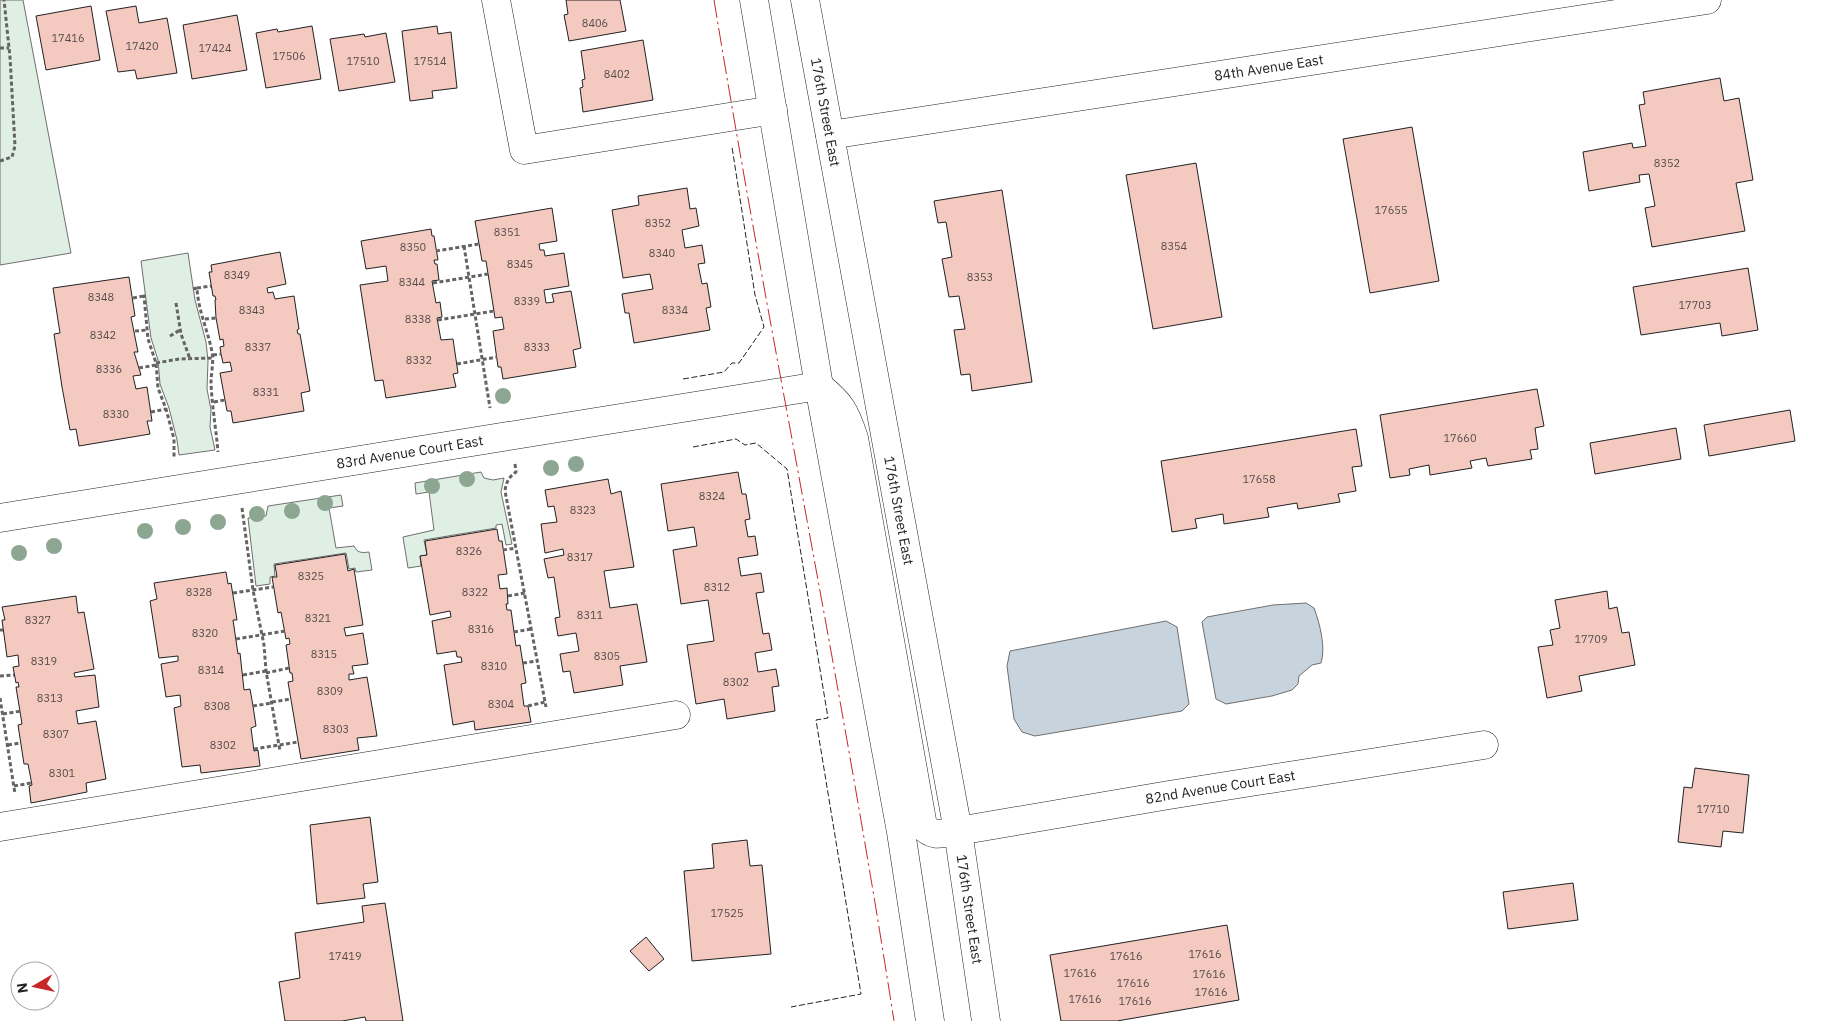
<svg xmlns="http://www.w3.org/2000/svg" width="1838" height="1021" viewBox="0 0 1838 1021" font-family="'IBM Plex Sans',sans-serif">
	<rect width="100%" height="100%" fill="#fff"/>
	<g fill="#e0efe3" stroke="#6f6f6f">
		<path d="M0 0H23L71 253 0 265Z"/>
		<path d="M188 253 195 300 206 342 208 361 207 389 211 410 210 427 215 450 179 455 177 440 169 408 160 384 158 360 151 338 141 261Z"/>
		<path d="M481 472 484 478 493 480 504 478 501 492 512 544 506 545 502 524 496 525V528L424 540 427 555 420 556 421 566 408 568 403 537 434 530 429 492 416 494 415 483Z"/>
		<path d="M341 495 343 506 329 508 336 548 354 546C357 553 362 553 369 552L372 570 356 572 355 568 349 569 346 553 274 564 275 576 270 577V584L256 586 248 518 266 516 268 506Z"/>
	</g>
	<g fill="#c7d3dd" stroke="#6f6f6f">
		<path d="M1306 603 1314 608C1320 624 1326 648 1321 663L1312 665 1299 676 1298 684 1292 690 1272 696 1226 704 1216 699 1202 622 1207 617 1273 605Z"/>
		<path d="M1166 621 1177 627 1189 704 1182 711 1035 736 1022 732 1014 719 1007 666 1010 651Z"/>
	</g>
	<g fill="#f3c9c0" stroke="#222">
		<path d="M566 0H620L626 31 569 41 564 15 568 14Z"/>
		<path d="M91 6 100 60 46 70 36 16Z"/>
		<path d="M136 6 139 23 167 18 177 73 137 79 135 70 118 72 106 11Z"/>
		<path d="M237 15 247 70 192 79 183 25Z"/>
		<path d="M312 26 321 79 266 88 256 33 277 29 278 32Z"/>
		<path d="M437 26 438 34 451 32 457 88 432 91 433 98 410 101 402 31Z"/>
		<path d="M386 33 395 82 339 91 330 39 364 34 365 37Z"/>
		<path d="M643 40 653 100 583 112 580 88 583 87 582 80 585 79 581 51Z"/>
		<path d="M1720 78 1724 101 1739 98 1753 180 1736 183 1745 231 1652 247 1645 208 1655 206 1649 174 1639 175 1640 182 1589 191 1583 152 1632 143 1633 148 1646 146 1639 105 1645 104 1643 92Z"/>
		<path d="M1412 127 1439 281 1370 293 1343 139Z"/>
		<path d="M1196 163 1222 317 1153 329 1126 175Z"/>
		<path d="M687 188 690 209 696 208 699 226 682 230 685 248 702 245 705 263 698 264 702 284 707 283 711 307 706 308 710 330 634 343 629 313H625L622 294 653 289 650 274 623 278 612 210 639 205 638 196Z"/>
		<path d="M1002 190 1032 382 972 391 970 374 961 375 954 330 965 329 959 296 949 297 942 259 952 257 946 222 938 223 934 201Z"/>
		<path d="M552 208 557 241 539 244 540 250H544L545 256 564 253 569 286 544 290 546 303 554 302 552 294 571 291 581 348 573 350 576 367 503 379 501 367H498L493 331 504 329 502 317 495 318 486 261H482L475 221Z"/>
		<path d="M431 229 432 236H434L438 260H434L435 264H437L439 280 432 281 436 303 440 302 442 317 437 318 441 340 453 339 458 373 453 374 456 387 386 398 383 380 375 381 360 285 388 281 386 266 366 269 361 241Z"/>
		<path d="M280 252 286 284 267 288 268 293 273 292 275 299 294 296 299 329 297 330 298 334H300L310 391 301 393 304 411 233 423 231 411H227L220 373 232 371 230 362 223 363 221 354 220 347 224 346 223 339 220 340 216 318 215 300H216L215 296H213L209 272H212L211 265Z"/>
		<path d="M1748 268 1758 330 1722 336 1720 323 1641 335 1633 287Z"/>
		<path d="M129 277 135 316 131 317 138 352H134L141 375 133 376 136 389 147 387 152 421H147L150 434 79 446 76 429 70 430 62 387 54 334 60 333 53 288Z"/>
		<path d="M1537 389 1544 426 1535 428 1538 449 1530 450 1532 459 1488 466 1486 458 1470 461 1472 468 1430 475 1429 465 1409 469 1410 475 1390 478 1380 415Z"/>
		<path d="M1790 410 1795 441 1709 456 1704 425Z"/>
		<path d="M1676 428 1681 459 1595 474 1590 443Z"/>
		<path d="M1356 429 1362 466 1352 467 1356 491 1338 494 1340 502 1298 509 1297 503 1267 508 1269 517 1224 524 1223 514 1195 519 1197 528 1172 532 1161 461Z"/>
		<path d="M738 472 742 494H746L750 519 745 520 748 537 755 536 758 555 738 558 741 576 761 573 764 592 756 593 763 634 769 633 772 650 755 653 758 672 776 669 779 686 772 687 775 711 727 719 724 699 696 704 687 645 714 641 708 600 681 604 673 550 697 546 694 527 668 531 661 484Z"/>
		<path d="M608 479 611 494 621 491 634 567 604 571 610 608 637 604 647 662 620 666 623 685 574 693 570 671 563 672 560 654 579 651 576 633 558 636 555 618 560 617 554 577 548 578 544 559 564 555 563 549 545 553 541 524 557 522 554 506 548 507 545 490Z"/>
		<path d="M497 529 499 541H502L507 574 498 575 500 589 507 588 508 604H506L507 610H511L516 646 520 645 526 683 521 684 524 706H528L531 722 475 730 474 721 453 725 444 665 462 662 461 657H457L456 651 437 654 432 621 451 617 450 611 430 615 420 556 427 555 425 541Z"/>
		<path d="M345 554 348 571 354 569 363 625 344 628 346 636 363 633 368 664 352 666 354 674H349V680L367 677 377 736 357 738 359 750 301 759 288 682 293 681 292 673H290L286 645 290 644 289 638 286 639 281 612 278 613 272 577H277L275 565Z"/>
		<path d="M226 572 228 584 231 583 237 620H233L238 654 240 653 244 690 250 689 253 706 256 726 251 728 254 751 258 750 260 766 201 773 200 765 182 767 174 708 181 706 180 695 166 697 161 664 178 661V656L159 658 150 601 157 599 154 583Z"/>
		<path d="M1607 591 1609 609 1617 607 1622 633 1629 632 1635 665 1579 676 1582 691 1547 698 1538 647 1553 645 1550 630 1560 628 1555 600Z"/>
		<path d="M76 596 78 613 84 612 94 669 74 673 75 677 95 675 99 707 76 711 78 724 96 721 106 779 86 783 87 792 31 803 29 786 32 785 28 764H24L18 725 22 724 16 687H19L18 682 16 683 13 667 19 666 18 655 7 657 2 620H5L2 607Z"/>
		<path d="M1695 768 1749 775 1743 833 1723 831 1721 847 1678 842 1684 787 1692 788Z"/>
		<path d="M370 817 378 882 363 884 365 898 317 904 310 825Z"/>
		<path d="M747 840 750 866 762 865 771 954 692 961 684 871 714 868 712 844Z"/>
		<path d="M1573 883 1578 920 1508 929 1503 892Z"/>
		<path d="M385 903 403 1021H366L365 1017 342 1021H285L279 982 300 978 295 933 364 922 362 906Z"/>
		<path d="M1227 925 1239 1000 1117 1021H1061L1050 955Z"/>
		<path d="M646 937 664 959 649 971 630 951Z"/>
	</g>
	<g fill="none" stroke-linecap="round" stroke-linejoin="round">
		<defs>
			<g id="minor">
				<path d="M496 0 524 150 773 110"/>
				<path id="s1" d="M830 135 1707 0"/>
				<path id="s2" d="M0 518 819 386"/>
				<path d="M0 827 676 715"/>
				<path id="s3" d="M958 831 1169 795 1484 745"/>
			</g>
			<g id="major">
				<path d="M754 0 819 386 901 832 930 1021"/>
				<path id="s4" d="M805 0 958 831 986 1021"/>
				<path d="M819 386C841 404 845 411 854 438L923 826C933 838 943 833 958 831"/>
			</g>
		</defs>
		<use href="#minor" stroke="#222" stroke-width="29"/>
		<use href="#major" stroke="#222" stroke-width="29"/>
		<g stroke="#646464" stroke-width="3" stroke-dasharray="4 2.5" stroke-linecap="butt">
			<path d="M0 48H9"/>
			<path d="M0 161 12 157 15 146 10 57 4 0"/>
			<path d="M464 246 490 408"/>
			<path d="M436 251 479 244"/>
			<path d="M433 283 488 274"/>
			<path d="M197 288 211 286"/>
			<path d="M193 289 197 288C198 310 208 331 212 352 214 362 211 373 211 383 212 406 216 429 218 452"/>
			<path d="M146 296H144L148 339 156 363 158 388 166 409 174 439V459"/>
			<path d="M133 298 144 296"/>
			<path d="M176 303 181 334 190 359"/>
			<path d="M205 319 216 318"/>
			<path d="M438 320 494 311"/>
			<path d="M135 331 147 330"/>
			<path d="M170 336 180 330"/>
			<path d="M213 355 221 354"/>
			<path d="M156 363 179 359 212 358"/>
			<path d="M457 364 497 357"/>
			<path d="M139 368 156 365"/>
			<path d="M214 402 225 400"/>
			<path d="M151 412 166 409"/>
			<path d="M515 464 516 472C509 477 506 482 505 491L546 707"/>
			<path d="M242 508 253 590 264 645 266 671 280 751"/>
			<path d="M503 550 516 548"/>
			<path d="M233 593 273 587"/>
			<path d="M508 596 525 593"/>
			<path d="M0 630H3"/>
			<path d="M514 632 531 629"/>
			<path d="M236 639 285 631"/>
			<path d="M523 663 537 661"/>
			<path d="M266 673 289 668"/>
			<path d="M243 675 266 671"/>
			<path d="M0 676 14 675"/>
			<path d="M0 698 15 794"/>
			<path d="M272 702 291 699"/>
			<path d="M253 706 272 703"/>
			<path d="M528 706 545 702"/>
			<path d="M3 714 21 711"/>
			<path d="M8 745 20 743"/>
			<path d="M254 749 298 742"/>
			<path d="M14 786 31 783"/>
		</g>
		<use href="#minor" stroke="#fff" stroke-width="28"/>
		<use href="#major" stroke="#fff" stroke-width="28"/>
		<g stroke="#222" stroke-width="1" stroke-dasharray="6 2.5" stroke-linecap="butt">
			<path d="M683 379 724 372 732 363H739L764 327 755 295 732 147"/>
			<path d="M693 447 736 439 745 445 756 443 787 469 828 718 816 720 861 994 791 1007"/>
		</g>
		<path stroke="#c62828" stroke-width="1" stroke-dasharray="18 4 2.5 4" stroke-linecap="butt" d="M714 0C770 341 841 679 894 1021"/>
	</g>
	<g fill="#8da692">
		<circle cx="503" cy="396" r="8"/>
		<circle cx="576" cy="464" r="8"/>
		<circle cx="551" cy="468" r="8"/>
		<circle cx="467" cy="479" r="8"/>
		<circle cx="432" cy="486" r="8"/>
		<circle cx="325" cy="503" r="8"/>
		<circle cx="292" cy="511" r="8"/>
		<circle cx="257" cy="514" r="8"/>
		<circle cx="218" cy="522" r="8"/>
		<circle cx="183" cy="527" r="8"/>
		<circle cx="145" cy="531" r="8"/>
		<circle cx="54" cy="546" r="8"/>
		<circle cx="19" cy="553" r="8"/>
	</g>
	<g text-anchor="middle" stroke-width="4" stroke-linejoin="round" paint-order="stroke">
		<g font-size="11" fill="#564c4a">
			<text x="595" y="27">8406</text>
			<text x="68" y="42">17416</text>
			<text x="142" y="50">17420</text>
			<text x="215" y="52">17424</text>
			<text x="289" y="60">17506</text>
			<text x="363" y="65">17510</text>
			<text x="430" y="65">17514</text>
			<text x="617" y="78">8402</text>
			<text x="1667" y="167">8352</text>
			<text x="1391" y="214">17655</text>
			<text x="658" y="227">8352</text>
			<text x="507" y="236">8351</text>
			<text x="1174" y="250">8354</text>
			<text x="413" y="251">8350</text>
			<text x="662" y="257">8340</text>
			<text x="520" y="268">8345</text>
			<text x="237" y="279">8349</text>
			<text x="980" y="281">8353</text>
			<text x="412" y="286">8344</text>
			<text x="101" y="301">8348</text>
			<text x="527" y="305">8339</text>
			<text x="1695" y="309">17703</text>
			<text x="252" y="314">8343</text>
			<text x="675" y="314">8334</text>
			<text x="418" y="323">8338</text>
			<text x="103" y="339">8342</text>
			<text x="258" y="351">8337</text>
			<text x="537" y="351">8333</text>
			<text x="419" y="364">8332</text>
			<text x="109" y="373">8336</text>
			<text x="266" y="396">8331</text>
			<text x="116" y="418">8330</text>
			<text x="1460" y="442">17660</text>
			<text x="1259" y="483">17658</text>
			<text x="712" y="500">8324</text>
			<text x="583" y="514">8323</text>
			<text x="469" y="555">8326</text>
			<text x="580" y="561">8317</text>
			<text x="311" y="580">8325</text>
			<text x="717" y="591">8312</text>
			<text x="199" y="596">8328</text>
			<text x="475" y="596">8322</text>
			<text x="590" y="619">8311</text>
			<text x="318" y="622">8321</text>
			<text x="38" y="624">8327</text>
			<text x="481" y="633">8316</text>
			<text x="205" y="637">8320</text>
			<text x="1591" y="643">17709</text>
			<text x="324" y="658">8315</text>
			<text x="607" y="660">8305</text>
			<text x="44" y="665">8319</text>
			<text x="494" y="670">8310</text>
			<text x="211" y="674">8314</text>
			<text x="736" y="686">8302</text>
			<text x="330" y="695">8309</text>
			<text x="50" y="702">8313</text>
			<text x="501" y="708">8304</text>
			<text x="217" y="710">8308</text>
			<text x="336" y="733">8303</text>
			<text x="56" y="738">8307</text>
			<text x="223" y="749">8302</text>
			<text x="62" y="777">8301</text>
			<text x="1713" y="813">17710</text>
			<text x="727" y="917">17525</text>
			<text x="1205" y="958">17616</text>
			<text x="345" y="960">17419</text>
			<text x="1126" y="960">17616</text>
			<text x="1080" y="977">17616</text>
			<text x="1209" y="978">17616</text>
			<text x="1133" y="987">17616</text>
			<text x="1211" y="996">17616</text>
			<text x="1085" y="1003">17616</text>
			<text x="1135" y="1005">17616</text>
		</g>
		<g font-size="14" fill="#222" stroke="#fff">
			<text dy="5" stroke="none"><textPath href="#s1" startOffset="444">84th Avenue East</textPath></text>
			<text dy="5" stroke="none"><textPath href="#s4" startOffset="114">176th Street East</textPath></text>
			<text dy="5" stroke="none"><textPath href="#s2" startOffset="415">83rd Avenue Court East</textPath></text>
			<text dy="5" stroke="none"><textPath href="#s4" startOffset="519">176th Street East</textPath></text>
			<text dy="5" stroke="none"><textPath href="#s3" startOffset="266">82nd Avenue Court East</textPath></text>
			<text dy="5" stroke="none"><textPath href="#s4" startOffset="924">176th Street East</textPath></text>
		</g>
	</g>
	<g transform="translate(35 986) rotate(261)"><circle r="24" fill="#ffffff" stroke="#a7a7a7"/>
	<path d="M0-4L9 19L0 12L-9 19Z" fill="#c62828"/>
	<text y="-8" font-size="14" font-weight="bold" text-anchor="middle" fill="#222222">N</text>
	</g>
</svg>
